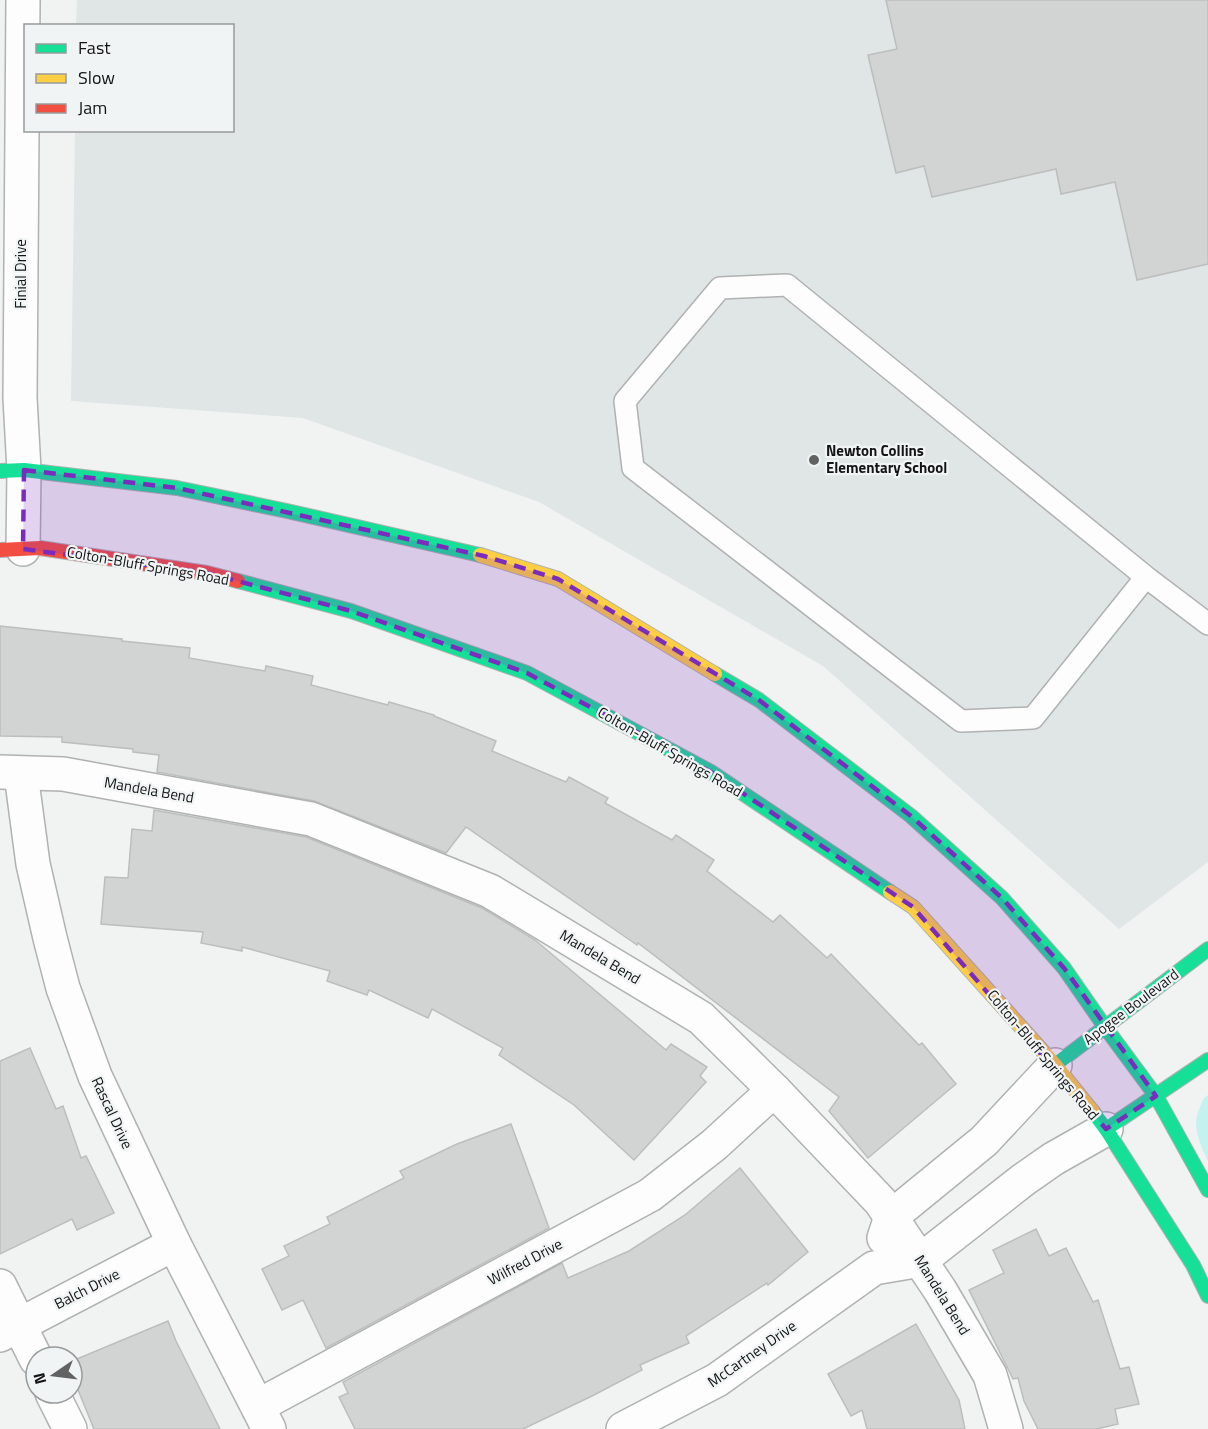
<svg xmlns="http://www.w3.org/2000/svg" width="1208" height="1429" viewBox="0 0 1208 1429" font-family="'Titillium Web',sans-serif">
	<rect width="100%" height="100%" fill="#f1f3f3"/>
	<path fill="#dfe6e5" d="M77 0H1208V862L1119 929 823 666 539 502 303 418 71 401 75 131 232 130V26L76 25Z"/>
	<path fill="#c3f2ef" d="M1208 1095V1161C1200 1144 1191 1126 1200 1107 1202 1102 1203 1098 1208 1095Z"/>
	<g fill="#d2d4d3" stroke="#bcbebe" stroke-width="1.5">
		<path d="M886 0H1208V264L1137 280 1115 182 1061 194 1056 169 932 197 924 166 896 173 868 55 897 49Z"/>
		<path d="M0 626 122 639V641L190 648 189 658 265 671 266 666 313 676 311 685 388 705 389 702 434 715V716L496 741 492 751 566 782 569 777 608 798 605 803 672 840 676 835 714 860 707 871 773 922 780 915 827 958 831 954 919 1045 922 1043 956 1084 868 1158 829 1111 839 1097 638 943 637 945 466 827 446 853 314 801 157 772 159 755 133 752V749L62 742V737L0 736Z"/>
		<path d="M154 810 306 837 482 908 535 940 666 1050 671 1044 707 1067 700 1076 706 1082 634 1160 574 1105 499 1055 503 1048 432 1009 428 1018 369 990 367 995 327 981 330 971 242 947V951L201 943 203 932 101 924 105 877 128 878 132 829 152 831Z"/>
		<path d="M30 1048 56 1109 63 1106 81 1158 86 1156 114 1213 77 1230 72 1219 0 1254V1061Z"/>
		<path d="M511 1124 549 1228 326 1348 303 1300 282 1310 262 1269 289 1256 284 1246 330 1224 327 1217 404 1178 400 1171 457 1144Z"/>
		<path d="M740 1168 808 1252 768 1285 767 1283 686 1336 689 1343 640 1365 642 1370 592 1396 523 1429H355L339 1397 348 1393 343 1382 562 1263 568 1278 629 1251 685 1215Z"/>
		<path d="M1036 1229 1049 1256 1066 1248 1093 1302 1098 1300 1120 1369 1129 1367 1139 1404 1115 1409 1118 1424 1097 1429H1038L1024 1401 1018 1378 1013 1379 969 1290 1004 1273 993 1250Z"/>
		<path d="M168 1321 176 1341 220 1429H94L72 1375V1361Z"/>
		<path d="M916 1324 959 1400 965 1429H867L862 1410 851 1416 828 1374Z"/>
	</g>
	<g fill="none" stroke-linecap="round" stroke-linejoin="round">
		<defs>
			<path id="lane" d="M1146 577 1033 718 961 721 633 468 625 401 720 288 787 285 1146 577 1208 624"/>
			<g id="street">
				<path d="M23 0 20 398 24 470 23 549"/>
				<path d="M0 772 63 774 311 819 490 891 701 1018 774 1090 880 1201 940 1290 990 1375 1006 1429"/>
				<path d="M21 774 33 864 50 938 63 988 95 1076 174 1244 269 1429"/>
				<path d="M884 1238 891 1217 984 1141 1055 1065"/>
				<path d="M0 1286 36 1359"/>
				<path d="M0 1335 174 1244"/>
				<path d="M52 1393 70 1429"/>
				<path d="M258 1406 650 1195 714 1145 774 1090"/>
				<path d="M623 1429 717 1380 874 1268 921 1260 1023 1180 1053 1159 1106 1129"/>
			</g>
			<g id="fast">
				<path d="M0 471 24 470 177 488 287 511 480 555"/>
				<path d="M238 581 351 611 527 673 711 772 890 892"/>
				<path d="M715 674 759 700 911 816 1002 898 1064 968 1105 1027 1156 1096 1208 1190"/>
				<path d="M1055 1065 1208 949"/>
				<path d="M1093 1112 1106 1129 1193 1265 1208 1296"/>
				<path d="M1106 1129 1208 1060"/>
			</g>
			<g id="slow">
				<path d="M480 555 558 579 715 674"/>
				<path d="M890 892 913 907 1055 1065 1093 1112"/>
			</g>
			<path id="jam" d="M0 550 40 548 207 573 238 581"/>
		</defs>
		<use href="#lane" stroke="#b0b1b1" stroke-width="24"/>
		<use href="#street" stroke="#b0b1b1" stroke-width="36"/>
		<use href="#fast" stroke="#b0b1b1" stroke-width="16"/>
		<use href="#slow" stroke="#b0b1b1" stroke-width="16"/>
		<use href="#jam" stroke="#b0b1b1" stroke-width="16"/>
		<use href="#lane" stroke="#fdfdfd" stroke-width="21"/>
		<use href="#street" stroke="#fdfdfd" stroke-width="33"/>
		<use href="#fast" stroke="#16e098" stroke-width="14"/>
		<use href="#slow" stroke="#ffcf43" stroke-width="14"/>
		<use href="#jam" stroke="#f24e42" stroke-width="14"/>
	</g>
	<path fill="#7b2cbf" fill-opacity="0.2" stroke="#7b2cbf" stroke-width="4.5" stroke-dasharray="12 8" stroke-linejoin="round" d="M24 470 177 488 484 556 558 579 759 700 911 816 1002 898 1064 968 1156 1096 1106 1129 913 907 711 772 527 673 351 611 207 573 23 549Z"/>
	<circle fill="#616363" stroke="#f0f4f4" stroke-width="2" cx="814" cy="460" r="6"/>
	<g text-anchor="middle" stroke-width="4.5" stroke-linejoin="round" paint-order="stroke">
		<g font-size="15" fill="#131515" stroke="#f0f4f4">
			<text transform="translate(21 274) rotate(-90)" y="5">Finial Drive</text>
			<text transform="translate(148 566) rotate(10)" y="5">Colton-Bluff Springs Road</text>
			<text transform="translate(670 752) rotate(30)" y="5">Colton-Bluff Springs Road</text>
			<text transform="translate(149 790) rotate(10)" y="5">Mandela Bend</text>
			<text transform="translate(600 957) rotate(31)" y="5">Mandela Bend</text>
			<text transform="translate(1131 1007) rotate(-37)" y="5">Apogee Boulevard</text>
			<text transform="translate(1043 1055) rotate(50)" y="5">Colton-Bluff Springs Road</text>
			<text transform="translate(112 1113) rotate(65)" y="5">Rascal Drive</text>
			<text transform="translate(525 1262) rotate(-28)" y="5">Wilfred Drive</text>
			<text transform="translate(87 1289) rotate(-27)" y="5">Balch Drive</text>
			<text transform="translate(942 1295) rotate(58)" y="5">Mandela Bend</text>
			<text transform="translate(752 1354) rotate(-35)" y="5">McCartney Drive</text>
		</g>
		<g font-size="15" font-weight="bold" fill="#131515" stroke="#f0f4f4" text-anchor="start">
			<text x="826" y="456">Newton Collins<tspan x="826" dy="17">Elementary School</tspan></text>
		</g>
	</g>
	<rect x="24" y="24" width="210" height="108" fill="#f0f4f4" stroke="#989b9b" stroke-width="1.5"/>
	<rect x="36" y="44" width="30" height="9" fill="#16e098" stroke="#989b9b" stroke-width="1.5"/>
	<text x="78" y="54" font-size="18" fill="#131515">Fast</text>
	<rect x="36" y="74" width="30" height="9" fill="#ffcf43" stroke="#989b9b" stroke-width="1.5"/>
	<text x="78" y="84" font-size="18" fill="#131515">Slow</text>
	<rect x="36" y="104" width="30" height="9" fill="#f24e42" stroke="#989b9b" stroke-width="1.5"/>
	<text x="78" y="114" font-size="18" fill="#131515">Jam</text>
	<g transform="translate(54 1375) rotate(256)"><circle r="28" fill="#f0f4f4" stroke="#989b9b" stroke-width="1.5"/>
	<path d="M0-4.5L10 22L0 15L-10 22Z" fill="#616363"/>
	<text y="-9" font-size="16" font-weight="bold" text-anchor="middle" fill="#131515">N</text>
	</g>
</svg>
